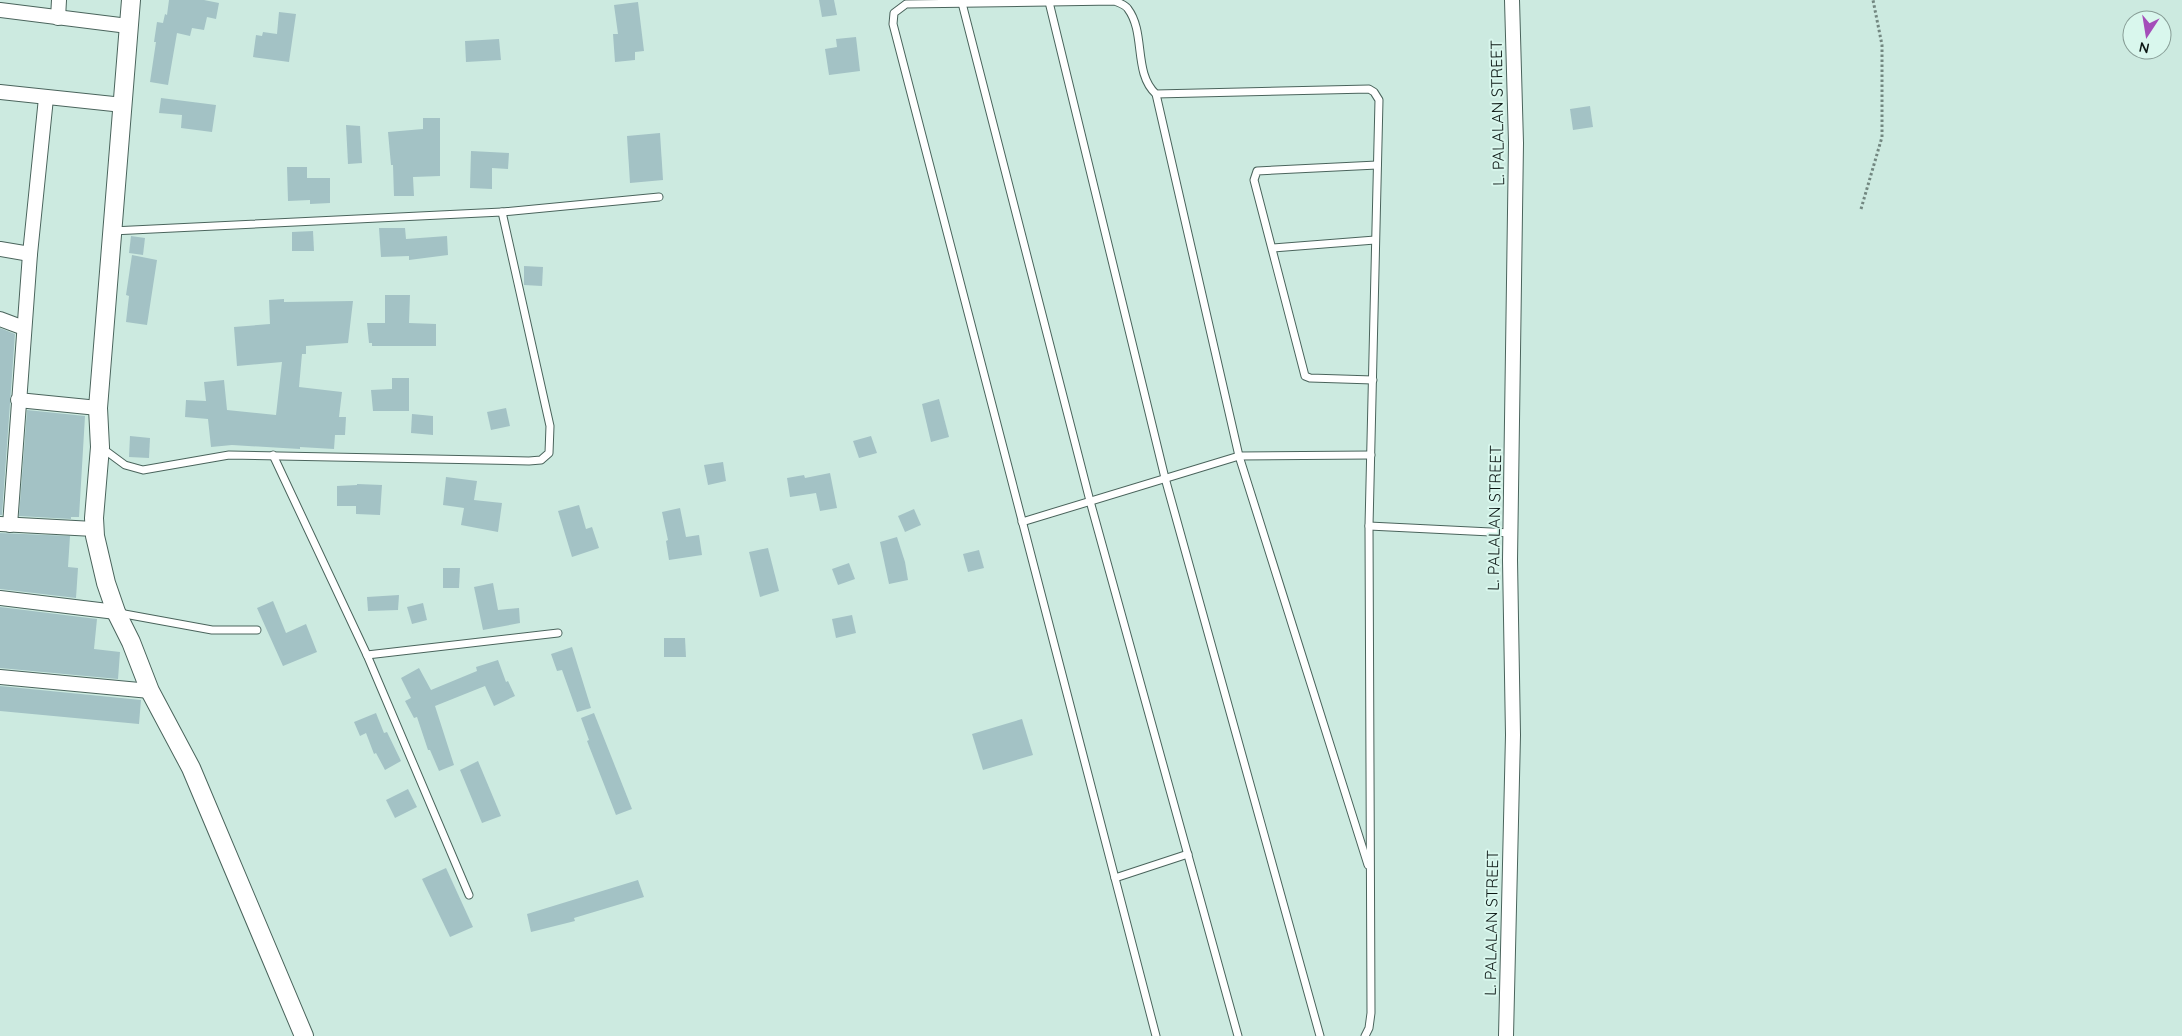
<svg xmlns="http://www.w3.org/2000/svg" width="2182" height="1036" viewBox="0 0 2182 1036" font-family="Quicksand,sans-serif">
	<rect width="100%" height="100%" fill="#cceae0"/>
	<g fill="#a3c2c5">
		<path d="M169 0H204L219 3 216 19 207 17 204 30 192 28 190 36 177 33 168 85 150 82 156 42H154L157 22 163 23 165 14 167 15Z"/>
		<path d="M819 0H834L837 15 822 17Z"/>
		<path d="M638 2 644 51 635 52V60L615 62 613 34H618L614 5Z"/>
		<path d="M279 12 296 14 289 62 253 57 256 35 262 36 263 32 277 34Z"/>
		<path d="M856 37 860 71 829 75 825 49 837 47 836 39Z"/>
		<path d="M499 39 501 60 466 62 465 41Z"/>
		<path d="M161 98 216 105 212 132 181 128 182 115 159 113Z"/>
		<path d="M1590 106 1593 127 1573 130 1570 109Z"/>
		<path d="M423 118H440V176L413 177 414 196H394L393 165H391L388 132 423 129Z"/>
		<path d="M346 125 360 126 362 163 348 164Z"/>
		<path d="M660 133 663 180 630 183 627 136Z"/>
		<path d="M471 151 509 153 508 169 492 168V189L470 188Z"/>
		<path d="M287 167H307V178H330V203L310 204V200L288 201Z"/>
		<path d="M379 228H405L406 239 447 236 448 255 409 260V256L381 257Z"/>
		<path d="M313 231 314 251H292V232Z"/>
		<path d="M131 236 145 238 143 255 129 253Z"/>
		<path d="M132 255 157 260 147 325 126 322 129 296 126 295Z"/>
		<path d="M524 266 543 267 542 286 524 285Z"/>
		<path d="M385 295H410L409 323 436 324V346H372V343H369L367 323H385Z"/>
		<path d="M284 299V302L353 301 348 343 306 346V354H302L299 387 342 392 339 417H346L345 435H335L334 449 300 447V449L232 445 211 447 208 419 185 417 186 400 206 401 204 382 224 380 227 410 276 415 282 362 237 366 234 327 270 324 269 300Z"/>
		<path d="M0 328 15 334 2 515H0Z"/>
		<path d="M392 378H409V411H373L371 390 392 389Z"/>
		<path d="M939 399 949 437 931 442 922 404Z"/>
		<path d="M506 408 510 426 491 430 487 412Z"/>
		<path d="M27 410 85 416 79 517H71V519L19 516Z"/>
		<path d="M412 414 433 416V435L411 433Z"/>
		<path d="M130 436 150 438 149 458 129 457Z"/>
		<path d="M871 436 877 453 859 458 853 441Z"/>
		<path d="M723 462 726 481 708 485 704 465Z"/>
		<path d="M830 473 837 508 820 511 816 493 790 497 787 478 804 475 805 478Z"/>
		<path d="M446 477 477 481 474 500 502 503 498 532 461 525 464 508 443 505Z"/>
		<path d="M357 484 382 485 380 515 356 514V506H337V486L357 485Z"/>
		<path d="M579 505 586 529 592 527 599 548 572 557 558 511Z"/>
		<path d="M680 508 686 537 699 535 702 555 669 560 666 541 668 540 662 512Z"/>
		<path d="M914 509 921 525 905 532 898 516Z"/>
		<path d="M0 533 70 536 68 567 78 568 76 598 0 589Z"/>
		<path d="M897 537 905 562 908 580 889 584 880 542Z"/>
		<path d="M768 548 779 591 760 597 749 552Z"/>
		<path d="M979 550 984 568 968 572 963 554Z"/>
		<path d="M849 563 855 579 838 585 832 569Z"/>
		<path d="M443 568H460L459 588H443Z"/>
		<path d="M493 583 498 610 519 608 520 623 483 630 474 587Z"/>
		<path d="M399 595 398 610 368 611 367 597Z"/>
		<path d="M273 601 286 633 306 624 317 652 283 666 257 608Z"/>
		<path d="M423 603 427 620 412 624 407 607Z"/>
		<path d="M0 607 97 619 94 649 120 652 118 679 0 668Z"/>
		<path d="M852 615 856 633 836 638 832 619Z"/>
		<path d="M664 638H685L686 657H664Z"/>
		<path d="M572 647 591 708 577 712 562 670 557 671 551 654Z"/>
		<path d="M498 660 506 682 508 681 515 696 494 706 485 686 435 706 454 765 439 771 430 750H428L417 717 414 718 405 701 411 698 401 678 419 668 431 690 477 671 476 667Z"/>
		<path d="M0 686 141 700 139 724 0 711Z"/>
		<path d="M376 713 384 733 387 732 401 761 385 770 376 753 374 754 366 733 360 736 354 722Z"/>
		<path d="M594 713 632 809 616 815 587 741 589 740 581 718Z"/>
		<path d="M1022 719 1033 755 983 770 972 734Z"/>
		<path d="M478 761 501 816 482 823 460 770Z"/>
		<path d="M408 789 417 807 395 818 386 800Z"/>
		<path d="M446 868 473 927 450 937 422 879Z"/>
		<path d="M638 880 644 897 574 918 575 921 531 932 527 914Z"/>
	</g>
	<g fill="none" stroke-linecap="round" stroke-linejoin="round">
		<defs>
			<g id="service">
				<path d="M1049 2 1165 478 1320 1036"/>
				<path d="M962 3 1090 501 1238 1036"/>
				<path d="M1156 94 1239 456 1368 865"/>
				<path d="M502 212 659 197"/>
				<path d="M1273 248 1375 240"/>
				<path d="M1373 380 1310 378 1305 376 1254 180 1257 171 1377 165"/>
				<path d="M102 448 125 465 143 470 229 455 529 461 541 460 549 453 550 426 502 212 112 231"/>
				<path d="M273 455 367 655 469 895"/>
				<path d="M1022 522 1239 456 1371 455"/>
				<path d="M1369 526 1511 533"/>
				<path d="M119 613 212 630H257"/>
				<path d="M367 655 558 633"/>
				<path d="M1115 878 1188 854"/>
				<path d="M1156 1036 893 24 894 13 906 4 1115 1C1119 3 1126 5 1128 9 1146 33 1133 73 1156 94L1369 89 1374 92 1379 100 1369 526 1371 1013 1369 1028 1365 1036"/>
			</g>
			<g id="minor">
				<path d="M0 10 128 26"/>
				<path d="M58 18 59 0"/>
				<path d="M0 92 123 105"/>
				<path d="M0 249 30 254"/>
				<path d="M0 319 24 328"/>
				<path d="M18 400 98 408"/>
				<path d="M0 524 94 529"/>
				<path d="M10 525 30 254 46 98"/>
				<path d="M0 598 116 612"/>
				<path d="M0 677 150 691"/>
				<path d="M1506 1036 1513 735 1510 560 1516 143 1512 0"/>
			</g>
			<path id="tertiary" d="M131 0 98 408 100 447 94 518 95 536 106 583 116 612 131 642 150 691 191 768 304 1036"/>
		</defs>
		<use href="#service" stroke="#4a645c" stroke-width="9"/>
		<use href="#minor" stroke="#4a645c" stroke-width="16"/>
		<use href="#tertiary" stroke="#4a645c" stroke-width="20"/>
		<path stroke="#728780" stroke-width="3" stroke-dasharray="2.5 2.5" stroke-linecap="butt" d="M1861 209 1882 137V45L1873 0"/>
		<use href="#service" stroke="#fff" stroke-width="7"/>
		<use href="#minor" stroke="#fff" stroke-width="14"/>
		<use href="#tertiary" stroke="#fff" stroke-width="18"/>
	</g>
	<g text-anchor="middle" stroke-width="4" stroke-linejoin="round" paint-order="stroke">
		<g font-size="16" fill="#0b1613" stroke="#d9f7ed">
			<text transform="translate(1497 113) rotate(-91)" y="6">L. PALALAN STREET</text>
			<text transform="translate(1494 518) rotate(-89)" y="6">L. PALALAN STREET</text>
			<text transform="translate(1491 923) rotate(-89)" y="6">L. PALALAN STREET</text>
		</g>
	</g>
	<g transform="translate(2147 35) rotate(192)"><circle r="24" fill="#d9f7ed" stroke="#879d96"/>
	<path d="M0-4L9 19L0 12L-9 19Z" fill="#a44db9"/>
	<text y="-8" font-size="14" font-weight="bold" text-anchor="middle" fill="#0b1613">N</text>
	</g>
</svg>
